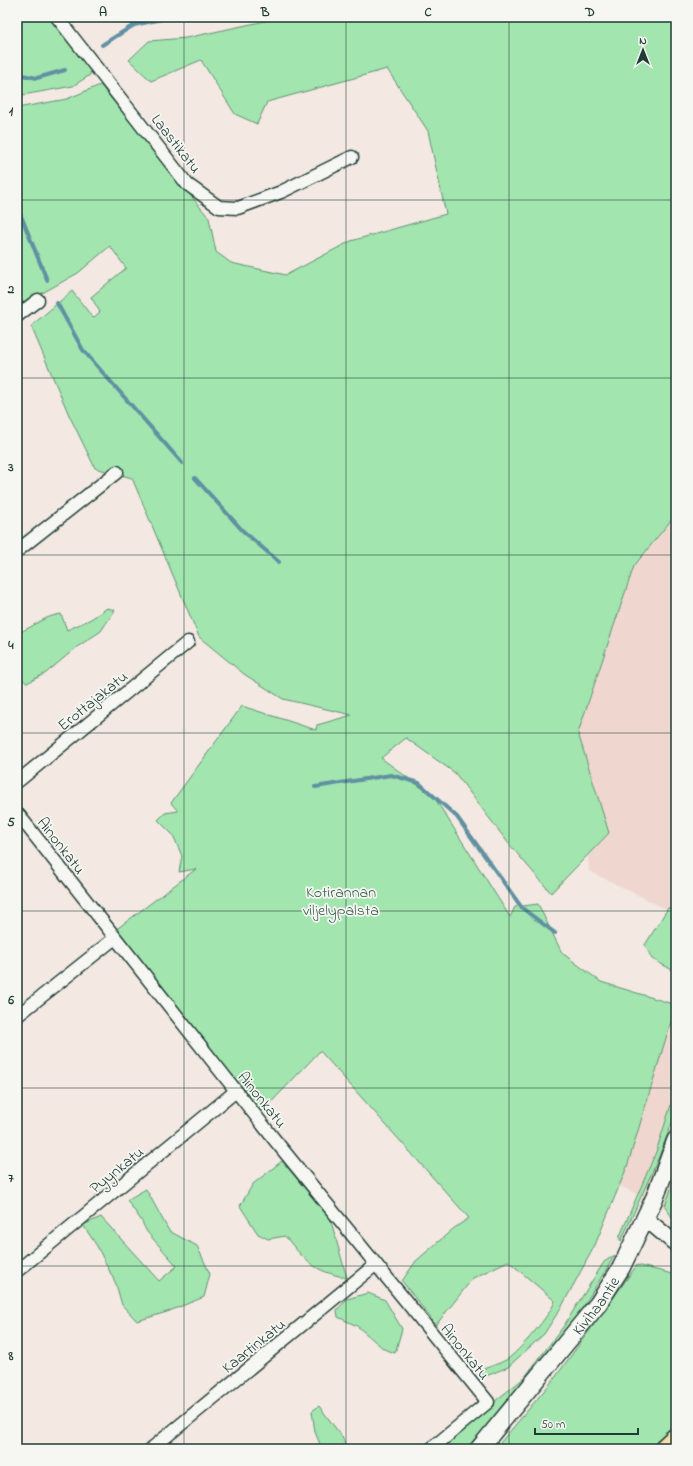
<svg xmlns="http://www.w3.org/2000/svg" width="693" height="1466" viewBox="0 0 693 1466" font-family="'Indie Flower',sans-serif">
	<rect width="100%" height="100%" fill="#f3e8e2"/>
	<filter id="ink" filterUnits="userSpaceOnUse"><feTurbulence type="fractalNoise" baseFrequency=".025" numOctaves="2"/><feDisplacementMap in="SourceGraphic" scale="8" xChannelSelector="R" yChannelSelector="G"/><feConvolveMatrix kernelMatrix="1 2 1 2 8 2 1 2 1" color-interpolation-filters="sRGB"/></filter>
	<g filter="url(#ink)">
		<g fill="#efd7cf">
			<path d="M676 514V914L589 871 588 854 609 833 578 733 634 566Z"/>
			<path d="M676 1003V1213L618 1185Z"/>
		</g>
		<g fill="#a2e5af" stroke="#609172">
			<path d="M17 17H48L90 70V75L73 86 17 96Z"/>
			<path d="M284 17H676V514L634 566 578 733 609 833 551 893 509 844 455 773 406 738 381 758 434 797 510 917 515 907 538 904 562 953 601 982 676 1005 627 1167 595 1245 562 1306 544 1334 508 1367 486 1376 479 1375 480 1370C489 1367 498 1364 506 1360 518 1353 551 1314 555 1301L508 1261 473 1278 436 1325 402 1281 416 1261 453 1229 469 1218 320 1051 261 1113 114 931 196 869 179 872 182 856 173 835 158 820 165 813 178 811 171 803 242 706 316 730 317 725 352 715 283 699 244 674 199 637 132 478 95 468 69 415 31 326 72 291 93 318 100 312 91 297 126 268 110 246 78 273 21 305 17 300V108L67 99 100 85 209 218 216 252 231 263 286 275 351 241 446 214 428 131 387 69 267 102 257 124 235 114 201 60 151 81 129 60 149 41 186 38Z"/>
			<path d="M107 608 115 610 101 631 77 647 46 673 27 683 17 675V633C35 627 41 617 61 614L67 630 91 619Z"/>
			<path d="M676 906V972L652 959 645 945 668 908Z"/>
			<path d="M676 1089V1110L673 1120 658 1159 621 1241 619 1238 656 1152Z"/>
			<path d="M282 1161 330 1218 347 1278C312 1270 307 1263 285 1236L268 1239 258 1234 240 1206 253 1184Z"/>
			<path d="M676 1175V1224L665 1206Z"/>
			<path d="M146 1189 169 1231 197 1246 210 1274 204 1297 167 1312 137 1321 122 1305 116 1284 97 1246 83 1225 101 1217 159 1281 177 1266 147 1232 141 1220 127 1200Z"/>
			<path d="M615 1255 575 1320 517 1394 465 1449H435L524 1378 563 1327 604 1262Z"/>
			<path d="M637 1265 676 1275V1428L653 1449H495L554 1379Z"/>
			<path d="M368 1293 385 1300 402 1329 395 1353 384 1349 357 1326 338 1317 337 1310 347 1299Z"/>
			<path d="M319 1406 343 1438 346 1449H317L320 1444 315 1432 312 1411Z"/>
		</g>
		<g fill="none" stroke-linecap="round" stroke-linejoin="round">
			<g stroke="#6091a2" stroke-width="4">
				<path d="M102 45 134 25 171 17"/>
				<path d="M17 74 37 78 65 70"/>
				<path d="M17 206 47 280"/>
				<path d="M57 303 83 350 182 463"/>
				<path d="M195 478 243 531 279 562"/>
				<path d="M315 787 391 775 419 783 457 817 522 908 555 933"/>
			</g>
			<defs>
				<g id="minor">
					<path d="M57 17 187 184 219 207 238 208 281 192 352 157"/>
					<path d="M17 316 38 300"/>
					<path d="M17 551 117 472"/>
					<path d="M17 782 188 642"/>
					<path d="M17 813 274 1139 488 1402 431 1449"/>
					<path d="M17 1016 115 938"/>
					<path d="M17 1271 236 1091"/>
					<path d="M151 1449 375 1265"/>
				</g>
				<path id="tertiary" d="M646 1219 676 1244"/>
				<g id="secondary">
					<path id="s1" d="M479 1449 598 1304 621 1268 655 1197 676 1140"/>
				</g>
				<path id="trunk" d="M664 1449 676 1438"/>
			</defs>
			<use href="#minor" stroke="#1f3d34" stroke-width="15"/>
			<use href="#tertiary" stroke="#1f3d34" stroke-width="18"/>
			<use href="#secondary" stroke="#1f3d34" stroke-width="20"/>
			<use href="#trunk" stroke="#1f3d34" stroke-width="23"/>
			<use href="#minor" stroke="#f6f6f2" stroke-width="12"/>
			<use href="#tertiary" stroke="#f6f6f2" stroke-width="15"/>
			<use href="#secondary" stroke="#f6f6f2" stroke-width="17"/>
			<use href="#trunk" stroke="#faddab" stroke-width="20"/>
		</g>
	</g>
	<path fill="none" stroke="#1f3d34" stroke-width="1" stroke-opacity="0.55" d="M184 17V1449M346 17V1449M509 17V1449M17 200H676M17 378H676M17 555H676M17 733H676M17 911H676M17 1088H676M17 1266H676"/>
	<g text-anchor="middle" stroke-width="3.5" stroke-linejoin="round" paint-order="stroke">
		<g font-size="16" fill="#1f3d34" stroke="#f6f6f2">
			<text transform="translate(177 143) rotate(52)" y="6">Laastikatu</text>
			<text transform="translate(92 700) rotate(-39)" y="6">Erottajakatu</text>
			<text transform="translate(62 845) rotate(52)" y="6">Ainonkatu</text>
			<text transform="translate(263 1099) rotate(51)" y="6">Ainonkatu</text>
			<text transform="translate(116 1169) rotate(-39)" y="6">Pyynkatu</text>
			<text dy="6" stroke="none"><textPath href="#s1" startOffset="185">Kivihaantie</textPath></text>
			<text transform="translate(253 1345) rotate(-39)" y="6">Kaartinkatu</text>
			<text transform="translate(466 1351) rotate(51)" y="6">Ainonkatu</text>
		</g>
		<g font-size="16" fill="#395f4d" stroke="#f6f6f2">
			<text x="341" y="897">Kotirannan<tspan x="341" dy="18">viljelypalsta</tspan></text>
		</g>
	</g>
	<rect width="693" height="1466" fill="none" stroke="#f6f6f2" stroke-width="44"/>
	<g transform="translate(643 50)" stroke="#f6f6f2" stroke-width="3" paint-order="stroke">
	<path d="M0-3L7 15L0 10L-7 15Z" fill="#1f3d34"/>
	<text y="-6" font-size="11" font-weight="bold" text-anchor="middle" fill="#1f3d34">N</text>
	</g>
	<path d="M535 1428v6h103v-6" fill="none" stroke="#1f3d34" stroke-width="2"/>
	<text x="541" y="1428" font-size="12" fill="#1f3d34" stroke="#f6f6f2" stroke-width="3" paint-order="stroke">50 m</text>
	<rect x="22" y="22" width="649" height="1422" fill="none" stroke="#1f3d34" stroke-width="1.5"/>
	<g font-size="13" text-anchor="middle" font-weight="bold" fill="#1f3d34">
		<text x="103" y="16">A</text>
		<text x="265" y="16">B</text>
		<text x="428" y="16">C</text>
		<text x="590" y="16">D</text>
		<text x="11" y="115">1</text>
		<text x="11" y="293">2</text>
		<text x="11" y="471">3</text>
		<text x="11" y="649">4</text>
		<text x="11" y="826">5</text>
		<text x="11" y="1004">6</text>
		<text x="11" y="1182">7</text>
		<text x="11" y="1360">8</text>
	</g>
</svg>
